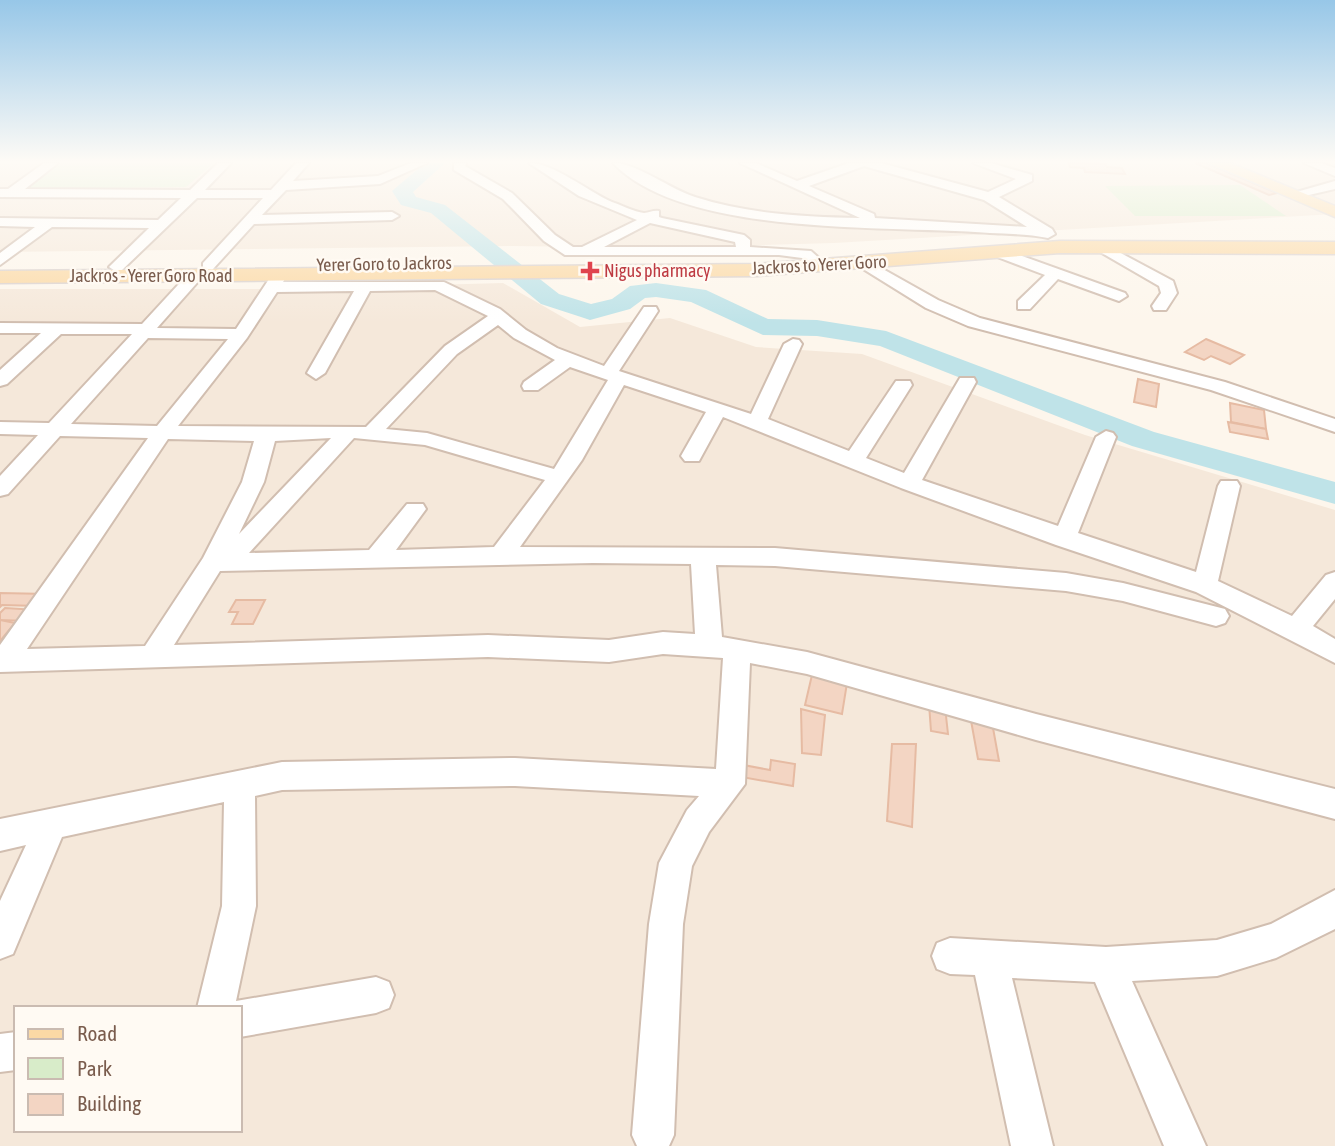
<svg xmlns="http://www.w3.org/2000/svg" width="1335" height="1146" viewBox="0 0 1335 1146" font-family="'Asap Condensed',sans-serif">
	<rect width="100%" height="100%" fill="#fdf6ec"/>
	<g fill="#f5e8da" fill-rule="evenodd">
		<path d="M0 163H1335V214L834 243 661 248 512 246 0 252Z"/>
		<path d="M503 283 580 327 670 318 756 347 862 354 1085 435 1335 510V1146H0V289H286ZM16 1008H240V1130H16Z"/>
	</g>
	<g fill="#d8ecc9">
		<path d="M60 163H214L186 187 22 189Z"/>
		<path d="M1240 185 1286 216H1135L1105 186Z"/>
	</g>
	<g fill="none" stroke-linecap="round" stroke-linejoin="round">
		<path fill="#bfe3e8" fill-rule="evenodd" d="M425 163H445L413 192 416 197 445 205 559 294 591 304 612 299 630 286 656 283 706 290 768 319 817 320 886 331 1154 432 1335 482V504L1132 446 880 346 817 336 763 335 691 302 656 297 645 298 630 309 590 320 581 317 541 304 431 213 401 205 392 191Z"/>
	</g>
	<g fill="#f3d5c3" stroke="#e6bba3" stroke-width="2">
		<path d="M1069 163 1106 164 1107 167 1122 168 1125 174 1085 172 1084 168 1070 167Z"/>
		<path d="M1195 163H1206L1277 193 1269 195Z"/>
		<path d="M1206 339 1244 355 1230 364 1211 356 1204 360 1185 352Z"/>
		<path d="M1138 379 1159 384 1156 407 1134 402Z"/>
		<path d="M1230 403 1264 410 1266 429 1231 422Z"/>
		<path d="M1228 422 1266 429 1268 439 1230 432Z"/>
		<path d="M0 593 47 594 38 606 2 605 0 607Z"/>
		<path d="M236 600H265L253 624H232L238 612H229Z"/>
		<path d="M5 608 38 610 28 621 0 620V613Z"/>
		<path d="M0 620 15 623 0 641Z"/>
		<path d="M812 675 847 683 842 714 805 705Z"/>
		<path d="M929 704 945 707 948 734 931 731Z"/>
		<path d="M801 709 825 715 821 755 802 753Z"/>
		<path d="M970 715 991 717 999 761 978 759Z"/>
		<path d="M892 744H916L912 827 887 821Z"/>
		<path d="M771 760 795 764 793 786 736 776 738 764 770 770Z"/>
	</g>
	<g fill="none" stroke-linecap="round" stroke-linejoin="round">
		<defs>
			<g id="minor">
				<path d="M44 163H58L25 189 190 190 218 163H231L205 190H271L296 163H309L293 181 378 176 411 163H427L380 184 286 190 262 215 392 212 399 216 392 220 254 224 213 269H203V263L263 198H197L122 270 117 272 109 267 149 228 52 227 0 265V253L35 227 0 226V218L158 220 181 198 0 197V189H8Z"/>
				<path d="M454 163H466L465 166 512 193 555 235 573 247H582L637 220 579 196 529 163C554 163 587 191 612 202 621 205 634 212 644 213 649 213 653 210 659 211V217L662 218 744 235 750 240V247L811 251 820 259 812 264 802 258 779 255H565L544 241 503 199 454 170ZM650 223 735 242 736 247H604Z"/>
				<path d="M613 163C635 162 670 189 695 197 748 214 805 217 860 218L740 163H756L797 181 849 163H881L988 192 1016 179 973 163H991L1032 175V181L999 197 1052 229 1055 234 1048 238C1030 234 1009 234 990 233 891 225 684 238 613 163ZM864 166 984 200 1027 227 875 218 874 214 809 186Z"/>
				<path d="M1304 163H1321L1335 168V176Z"/>
				<path d="M1335 181V189L1300 197 1293 193Z"/>
				<path d="M1100 242 1173 281 1177 293 1166 310H1154L1152 306 1161 293 1159 286 1095 249V243Z"/>
				<path d="M997 247 1125 293 1127 296 1119 301 1058 279 1030 309H1018V301L1045 275 992 255V249Z"/>
				<path d="M865 259 938 300 980 318 1225 382 1335 419V432L1211 390 968 326 926 308 860 267 857 264Z"/>
				<path d="M195 271 203 276 157 328 236 329 273 273 279 271 287 276 283 282H444L500 309 526 330 557 348 604 366 644 307H656L658 311 619 371 751 414 784 344 793 339 799 340 802 344 768 419 849 451 896 381H910L912 385 866 458 904 473 960 378H974L976 382 922 480 1058 526 1096 437 1106 431 1113 433 1116 437 1078 533 1196 572 1218 486 1221 481H1237L1240 486 1218 581 1292 616 1326 575 1335 572V599L1313 626 1335 639V663L1196 592 1056 545 901 488 723 417 699 461H685L681 456 706 412 624 385 582 460 520 547 775 548 1066 573 1123 583 1225 609 1229 616 1225 623 1216 626 1123 601 1066 591 775 566 716 565 722 637 807 652 1036 714 1335 789V819L1036 740 807 674 750 663 745 784 709 832 692 866 683 924 674 1135 669 1146H637L632 1135 649 924 659 863 687 810 699 796 515 786 282 790 255 796 256 906 236 1001 376 977 389 982 394 995 389 1008 376 1013 240 1037V1008H197L222 906 224 802 62 837 13 954 0 959V901L26 845 0 851V819L282 762 515 758 716 769 723 658 663 654 609 662 488 657 0 672V645L148 438 60 436 8 494 0 496V476L38 435 0 434V422L49 423 132 334H61L7 384 0 386V370L41 333H0V323L142 324 189 273ZM435 290 488 316 445 346 366 427 178 426 247 338 277 292 354 291 307 373 316 379 325 373 370 291ZM498 325 514 338 555 360 524 382 522 386 524 390H538L570 367 608 380 554 469 427 433 386 429 457 354ZM148 338 228 339 157 426 71 424ZM331 438 239 534 264 482 275 441ZM354 438 425 445 545 480 494 547 396 550 426 509 423 504H407L369 550 249 553ZM168 439 254 441 242 482 203 558 145 646 27 649ZM593 563 691 564 695 634 663 632 609 640 488 635 174 645 220 571Z"/>
				<path d="M1335 890V929L1276 958 1217 976 1132 981 1206 1146H1164L1095 982 1012 978 1053 1146H1011L975 975 950 974 937 969 932 956 937 943 950 938 1106 947 1217 940 1271 924Z"/>
				<path d="M16 1032V1070L0 1072V1034Z"/>
			</g>
			<g id="major">
				<path d="M1209 163H1230L1335 206V217Z"/>
				<path d="M1060 241 1335 242V254L1060 253 757 276 0 283V271L757 264Z"/>
			</g>
		</defs>
		<use href="#minor" stroke="#d1beb0" stroke-width="4"/>
		<use href="#major" stroke="#dad1cd" stroke-width="3"/>
		<use href="#minor" fill="#fff" fill-rule="evenodd"/>
		<use href="#major" fill="#fbd9a5" fill-rule="evenodd"/>
	</g>
	<linearGradient id="sky" x2="0" y2="1"><stop stop-color="#97c7e8"/><stop offset="0.5" stop-color="#fefbf6"/><stop offset="1" stop-color="#fefbf6" stop-opacity="0"/></linearGradient>
	<rect width="1335" height="323" fill="url(#sky)"/>
	<path fill="#e0444e" stroke="#fffaf3" stroke-width="2.5" d="M586.5 260.5h7v7h7v7h-7v7h-7v-7h-7v-7h7z"/>
	<g text-anchor="middle" stroke-width="5" stroke-linejoin="round" paint-order="stroke">
		<g font-size="18" fill="#7a5c4d" stroke="#fffaf3">
			<text transform="translate(384 264) rotate(-1)" y="6">Yerer Goro to Jackros</text>
			<text transform="translate(819 265) rotate(-3)" y="6">Jackros to Yerer Goro</text>
			<text x="151" y="282">Jackros - Yerer Goro Road</text>
		</g>
		<g font-size="18" fill="#be3a42" stroke="#fffaf3" text-anchor="start">
			<text x="604" y="277">Nigus pharmacy</text>
		</g>
	</g>
	<rect x="14" y="1006" width="228" height="126" fill="#fffaf3" stroke="#cabbb1" stroke-width="2"/>
	<rect x="28" y="1029" width="35" height="10" fill="#fbd9a5" stroke="#cabbb1" stroke-width="2"/>
	<text x="77" y="1041" font-size="21" fill="#7a5c4d">Road</text>
	<rect x="28" y="1058" width="35" height="21" fill="#d8ecc9" stroke="#cabbb1" stroke-width="2"/>
	<text x="77" y="1076" font-size="21" fill="#7a5c4d">Park</text>
	<rect x="28" y="1094" width="35" height="21" fill="#f3d5c3" stroke="#cabbb1" stroke-width="2"/>
	<text x="77" y="1111" font-size="21" fill="#7a5c4d">Building</text>
</svg>
